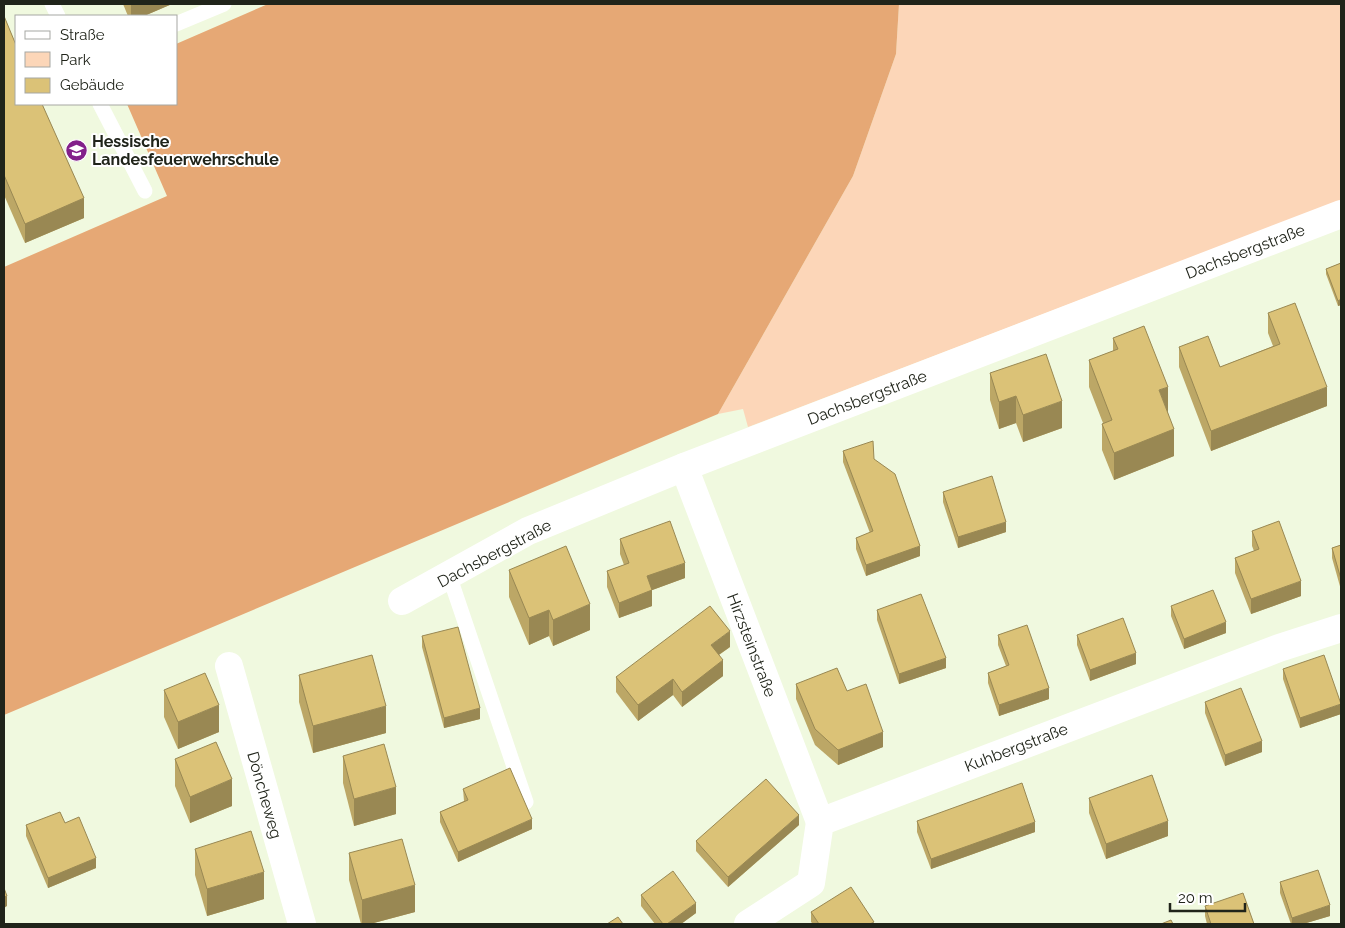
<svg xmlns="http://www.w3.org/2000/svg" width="1345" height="928" viewBox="0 0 1345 928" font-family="Raleway,sans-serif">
	<rect width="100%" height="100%" fill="#f0f9df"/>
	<path fill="#fcd6b8" d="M899 4H1341V200L748 427 743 409 718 414 853 176 896 54Z"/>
	<path fill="#e6a875" d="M268 4H899L896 54 853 176 718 414 4 715V267L167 196 127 104H176V44Z"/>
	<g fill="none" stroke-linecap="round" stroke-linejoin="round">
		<g stroke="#fff" stroke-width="15">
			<path d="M52 4 58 16"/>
			<path d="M176 24 224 4"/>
			<path d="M100 104 145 191"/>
			<path d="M449 575 526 802"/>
		</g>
		<g stroke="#fff" stroke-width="28">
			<path d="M684 467 820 822"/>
			<path d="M402 601 528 531 684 467 1341 214"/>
			<path d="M229 666 302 924"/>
			<path d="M748 924 811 883 820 822 1279 648 1341 628"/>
		</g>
	</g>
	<g fill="#bca766">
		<path d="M123 4H172L144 16H128Z"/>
		<path d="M4 16 84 218 25 243 4 195Z"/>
		<path d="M1341 263V305L1338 306 1326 274V269Z"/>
		<path d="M1268 313 1327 406 1211 451 1179 367V347L1220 367 1273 346 1268 333Z"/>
		<path d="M1113 338 1168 413 1174 456 1114 480 1102 450V424L1103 423 1089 387V360L1113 351Z"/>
		<path d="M990 373 1062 428 1023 442 1016 423 999 429 990 400Z"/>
		<path d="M843 451 874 459 920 556 866 576 856 549V538L870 533 843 462Z"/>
		<path d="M943 492 1006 532 958 548 943 502Z"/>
		<path d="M1252 531 1301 596 1251 614 1235 573V558L1254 551 1252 546Z"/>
		<path d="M620 539 685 578 652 590V606L619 618 607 587V571L624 565 620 554Z"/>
		<path d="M1341 545V590L1332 558V548Z"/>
		<path d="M509 570 590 630 553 646 549 636 529 645 509 597Z"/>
		<path d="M1171 606 1226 633 1184 649 1171 616Z"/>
		<path d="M877 610 946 668 899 684 877 620Z"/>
		<path d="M998 635 1049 699 999 716 988 683V673L1006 666 998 645Z"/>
		<path d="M1077 635 1136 664 1090 681 1077 645Z"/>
		<path d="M422 636 480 719 444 728 422 647Z"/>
		<path d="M730 647 719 655 723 676 682 707 673 695 638 721 616 692V677Z"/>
		<path d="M1283 669 1341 714 1300 728 1283 679Z"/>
		<path d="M299 675 386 733 313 753 299 702Z"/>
		<path d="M796 684 847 691 883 747 838 765 815 745 796 699Z"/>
		<path d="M164 690 219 732 178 749 164 717Z"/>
		<path d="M1205 702 1262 752 1225 766 1205 713Z"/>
		<path d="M343 756 396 814 354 826 343 783Z"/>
		<path d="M175 759 232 806 190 823 175 786Z"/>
		<path d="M463 789 532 829 458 862 440 822V812L464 801Z"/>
		<path d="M1089 798 1168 836 1106 859 1089 813Z"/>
		<path d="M917 821 1035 832 931 869 917 832Z"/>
		<path d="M65 823 96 868 48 888 26 836V825Z"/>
		<path d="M799 825 728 887 696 851V841Z"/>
		<path d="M195 849 264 899 207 916 195 875Z"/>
		<path d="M349 853 415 912 370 924H361L349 880Z"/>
		<path d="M1280 882 1330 916 1303 924H1291L1280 893Z"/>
		<path d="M641 895 696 913 681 924H655L641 906Z"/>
		<path d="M1205 906 1254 924H1207L1205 916Z"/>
		<path d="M811 912 874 924H813L811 922Z"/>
	</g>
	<g fill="#998853">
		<path d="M131 4H172L144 16H131Z"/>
		<path d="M84 198V218L25 243V224Z"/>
		<path d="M1341 299V305L1338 306V301Z"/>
		<path d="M1168 387V414L1159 390Z"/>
		<path d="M1327 387V406L1211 451V431Z"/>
		<path d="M1016 396V423L999 429V402Z"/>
		<path d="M1062 401V428L1023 442V415Z"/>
		<path d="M1174 429V456L1114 480V453Z"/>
		<path d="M1006 522V532L958 548V537Z"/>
		<path d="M920 546V556L866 576V565Z"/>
		<path d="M685 563V578L647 592V576Z"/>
		<path d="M1301 581V596L1251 614V599Z"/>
		<path d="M652 590V606L619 618V603Z"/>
		<path d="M590 604V630L553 646V620Z"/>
		<path d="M549 610V636L529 645V618Z"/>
		<path d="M1226 622V633L1184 649V639Z"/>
		<path d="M730 631V647L711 660V645Z"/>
		<path d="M1136 653V664L1090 681V670Z"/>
		<path d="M946 658V668L899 684V674Z"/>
		<path d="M723 660V676L682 707V692Z"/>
		<path d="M673 679V695L638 721V705Z"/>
		<path d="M1049 688V699L999 716V705Z"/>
		<path d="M1341 704V714L1300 728V718Z"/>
		<path d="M219 705V732L178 749V722Z"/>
		<path d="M386 706V733L313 753V726Z"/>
		<path d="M480 708V719L444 728V718Z"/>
		<path d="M883 732V747L838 765V750Z"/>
		<path d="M1262 741V752L1225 766V755Z"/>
		<path d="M232 779V806L190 823V797Z"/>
		<path d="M396 787V814L354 826V799Z"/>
		<path d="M799 815V825L728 887V877Z"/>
		<path d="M532 819V829L458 862V852Z"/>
		<path d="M1168 821V836L1106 859V844Z"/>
		<path d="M1035 822V832L931 869V859Z"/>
		<path d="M96 858V868L48 888V878Z"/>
		<path d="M264 872V899L207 916V889Z"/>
		<path d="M415 885V912L370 924H362V900Z"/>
		<path d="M7 896V906L4 908V897Z"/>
		<path d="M696 903V913L681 924H667Z"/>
		<path d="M1330 905V916L1303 924H1292V918Z"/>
	</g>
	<g fill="#dbc277" stroke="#998853">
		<path d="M4 16 16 45V104H42L84 198 25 224 4 175Z"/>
		<path d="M1341 263V299L1338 301 1326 269Z"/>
		<path d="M1295 303 1327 387 1211 431 1179 347 1208 336 1220 367 1280 344 1268 313Z"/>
		<path d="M1144 326 1168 387 1159 390 1174 429 1114 453 1102 424 1112 420 1089 360 1118 349 1113 338Z"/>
		<path d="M1046 354 1062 401 1023 415 1016 396 999 402 990 373Z"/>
		<path d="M873 441 874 459 895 474 920 546 866 565 856 538 873 531 843 451Z"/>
		<path d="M992 476 1006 522 958 537 943 492Z"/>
		<path d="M670 521 685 563 647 576 652 590 619 603 607 571 629 563 620 539Z"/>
		<path d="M1279 521 1301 581 1251 599 1235 558 1259 549 1252 531Z"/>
		<path d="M1341 545V579L1332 548Z"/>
		<path d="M566 546 590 604 553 620 549 610 529 618 509 570Z"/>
		<path d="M1213 590 1226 622 1184 639 1171 606Z"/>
		<path d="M921 594 946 658 899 674 877 610Z"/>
		<path d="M710 606 730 631 711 645 723 660 682 692 673 679 638 705 616 677Z"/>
		<path d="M1123 618 1136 653 1090 670 1077 635Z"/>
		<path d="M1027 625 1049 688 999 705 988 673 1009 665 998 635Z"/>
		<path d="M458 627 480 708 444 718 422 636Z"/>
		<path d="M372 655 386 706 313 726 299 675Z"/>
		<path d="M1324 655 1341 704 1300 718 1283 669Z"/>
		<path d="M837 668 847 691 866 684 883 732 838 750 815 729 796 684Z"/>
		<path d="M205 673 219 705 178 722 164 690Z"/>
		<path d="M1241 688 1262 741 1225 755 1205 702Z"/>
		<path d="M216 742 232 779 190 797 175 759Z"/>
		<path d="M384 744 396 787 354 799 343 756Z"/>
		<path d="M510 768 532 819 458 852 440 812 468 800 463 789Z"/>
		<path d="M1152 775 1168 821 1106 844 1089 798Z"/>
		<path d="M766 779 799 815 728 877 696 841Z"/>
		<path d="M1022 783 1035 822 931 859 917 821Z"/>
		<path d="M60 812 65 823 79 817 96 858 48 878 26 825Z"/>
		<path d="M251 831 264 872 207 889 195 849Z"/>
		<path d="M402 839 415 885 362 900 349 853Z"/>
		<path d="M1318 870 1330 905 1292 918 1280 882Z"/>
		<path d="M673 871 696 903 667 924H663L641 895Z"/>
		<path d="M851 887 874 922 870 924H819L811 912Z"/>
		<path d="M4 888 7 896 4 897Z"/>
		<path d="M1243 893 1254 924H1211L1205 906Z"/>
		<path d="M618 917 623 924H607Z"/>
		<path d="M1171 920 1173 924H1161Z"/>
	</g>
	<defs>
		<symbol id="school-disc" viewBox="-11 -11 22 22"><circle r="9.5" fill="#83208a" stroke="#fff"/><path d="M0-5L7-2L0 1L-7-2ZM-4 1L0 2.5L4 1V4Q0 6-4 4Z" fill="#fff"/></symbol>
	</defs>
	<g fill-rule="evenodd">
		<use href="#school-disc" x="64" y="138" width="25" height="25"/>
	</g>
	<g text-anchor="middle" stroke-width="4" stroke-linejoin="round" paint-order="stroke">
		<g font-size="16" font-weight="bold" fill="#20241a" stroke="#fff" text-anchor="start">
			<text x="92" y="147">Hessische<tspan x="92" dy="18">Landesfeuerwehrschule</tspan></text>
		</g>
		<g font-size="16" fill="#20241a" stroke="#fff">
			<text transform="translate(1245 251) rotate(-21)" y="6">Dachsbergstraße</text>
			<text transform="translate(867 397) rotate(-21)" y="6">Dachsbergstraße</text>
			<text transform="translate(494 553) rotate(-28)" y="6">Dachsbergstraße</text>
			<text transform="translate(752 645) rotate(69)" y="6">Hirzsteinstraße</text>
			<text transform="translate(1016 747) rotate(-21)" y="6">Kuhbergstraße</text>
			<text transform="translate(265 795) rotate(74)" y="6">Döncheweg</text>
		</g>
	</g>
	<rect width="1345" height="928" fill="none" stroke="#20241a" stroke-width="10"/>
	<rect x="15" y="15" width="162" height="90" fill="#ffffff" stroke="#a6a7a3"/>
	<rect x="25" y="31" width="25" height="8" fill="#ffffff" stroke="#a6a7a3"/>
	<text x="60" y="40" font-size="15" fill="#20241a">Straße</text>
	<rect x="25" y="52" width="25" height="15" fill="#fcd6b8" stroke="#a6a7a3"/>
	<text x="60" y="65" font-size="15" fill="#20241a">Park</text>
	<rect x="25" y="78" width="25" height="15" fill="#dbc277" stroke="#a6a7a3"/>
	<text x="60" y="90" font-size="15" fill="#20241a">Gebäude</text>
	<path d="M1170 903v8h75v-8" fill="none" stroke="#20241a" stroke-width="2.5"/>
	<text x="1178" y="903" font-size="15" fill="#20241a" stroke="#ffffff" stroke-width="4" paint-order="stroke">20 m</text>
</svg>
